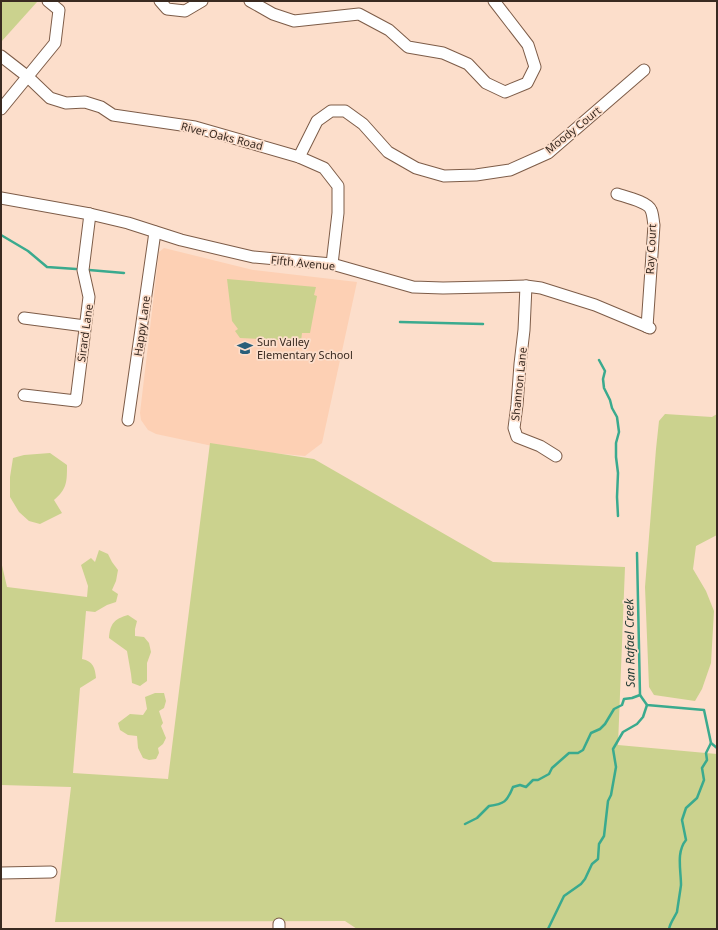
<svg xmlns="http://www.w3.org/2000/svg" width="718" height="930" viewBox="0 0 718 930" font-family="'Noto Sans',sans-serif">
	<rect width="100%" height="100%" fill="#fcdecb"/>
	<path fill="#fdd0b4" d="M164 248 253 270 357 282 322 443 305 456 261 452 260 456 156 434 148 430 141 420 140 413 159 252Z"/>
	<g fill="#cbd28e">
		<path d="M1 1H35L37 2 1 42Z"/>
		<path d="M227 279 316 287 314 295 317 296 310 333H302L301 341 240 338 235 331 238 329 232 321Z"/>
		<path d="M665 414 712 417 717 414V535L696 546 693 569 706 591 714 611 711 663 702 689 695 701 654 695 649 687 645 587 656 449 659 421Z"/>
		<path d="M210 443 314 459 493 562 625 567 618 745 717 754V929H357L345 921 55 922 71 787 1 785V561L7 587 87 597 88 586 81 565 91 558 95 562 99 550 108 554 112 562 118 570 116 581 112 590 118 594 116 602 107 605 95 612 86 611 82 659C93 661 95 668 96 678L80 688 73 773 168 779Z"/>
		<path d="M50 453 67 465C67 482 67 489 54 500L62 513 40 524 29 521 19 512 10 497V477L13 458 24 455Z"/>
		<path d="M128 615 137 621 135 629V636L144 637 149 643 151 652 147 663V681L140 686 132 683 131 674 127 651 109 638C110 624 114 619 128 615Z"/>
		<path d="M155 693H164L166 701 164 708 159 711 163 723 161 726 166 738 163 744 158 748 159 753 156 759 149 760 143 758 138 748 137 736 128 735 120 730 118 723 130 714 143 715 147 709 145 697Z"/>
	</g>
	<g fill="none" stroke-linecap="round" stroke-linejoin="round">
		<g stroke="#3aaa8e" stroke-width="2.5">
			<path d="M1 235 28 251 47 267 76 269"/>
			<path d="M89 270 124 273"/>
			<path d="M400 322 483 324"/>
			<path d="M599 360 605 371 603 379 604 388 610 400 612 408 617 417 619 432 616 443V457L618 473 617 497 618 516"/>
			<path d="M637 553 640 695 647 705 704 710 711 743 717 748"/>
			<path d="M465 824 477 818 489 806C504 804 507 802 513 787L520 785 526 787 533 780H538L549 774 552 768 569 753H578L583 750 591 733 600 729 605 724 614 709 622 705 624 699 632 698 640 695"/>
			<path d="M548 929 564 896 581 884 585 879 592 864 598 859 599 844 604 836 608 801 611 795 616 767 613 749 623 732 637 724 643 717 647 705"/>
			<path d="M669 929C670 923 674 918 677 912 677 911 681 886 681 885 681 870 676 852 686 840L682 820 686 808 697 798 704 780 702 768 707 760 706 753 711 743"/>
		</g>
		<defs>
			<g id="minor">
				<path d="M160 1 167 9 185 11 202 1"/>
				<path d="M250 1 273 14 294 21 359 14 389 30 408 47 443 53 468 64 486 83 505 92 527 83 535 67 528 45 494 1"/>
				<path d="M1 56 28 77 50 98 66 103 85 102 101 107 113 115 195 127 299 157 324 168 338 186V213L332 264"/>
				<path d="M1 109 55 43 59 10 48 1"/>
				<path d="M299 157 317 121 331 111H345L363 124 388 152 416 168 444 176 476 175 510 170 548 153 644 70"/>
				<path d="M617 194C626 197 648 202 651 210 653 214 653 220 654 225L647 327"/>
				<path d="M1 198 90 214 128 223 181 240 253 257 332 264 413 287 443 288 526 286 541 288 595 305 650 328"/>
				<path d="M526 286 524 330 520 364 517 405 514 428 517 437 540 446 556 456"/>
				<path d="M24 318 85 326"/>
				<path d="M24 395 76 401 89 297 83 270 90 214"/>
				<path d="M128 420 155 232"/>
				<path d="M1 873 51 872"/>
				<path d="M279 929V924"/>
			</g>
		</defs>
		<use href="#minor" stroke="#7d5c48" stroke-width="13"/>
		<use href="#minor" stroke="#fff" stroke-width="11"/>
	</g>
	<defs>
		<symbol id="school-bare" viewBox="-9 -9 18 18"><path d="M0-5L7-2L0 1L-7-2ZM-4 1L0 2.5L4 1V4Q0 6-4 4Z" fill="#295f7a" stroke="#fcdecb" stroke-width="2.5" paint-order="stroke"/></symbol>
	</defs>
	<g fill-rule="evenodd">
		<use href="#school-bare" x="234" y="337" width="22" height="22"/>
	</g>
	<g text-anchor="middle" stroke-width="3.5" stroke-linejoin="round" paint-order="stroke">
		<g font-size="11" fill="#392a21" stroke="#fcdecb">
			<text transform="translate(573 130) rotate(-39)" y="4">Moody Court</text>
			<text transform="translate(222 136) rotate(14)" y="4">River Oaks Road</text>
			<text transform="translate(651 249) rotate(-87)" y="4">Ray Court</text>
			<text transform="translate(303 263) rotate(6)" y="4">Fifth Avenue</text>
			<text transform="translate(142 326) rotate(-82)" y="4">Happy Lane</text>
			<text transform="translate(85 333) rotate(-82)" y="4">Sirard Lane</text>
			<text transform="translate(519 384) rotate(-84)" y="4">Shannon Lane</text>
		</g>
		<g font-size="11" fill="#392a21" stroke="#fcdecb" text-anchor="start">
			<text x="257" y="346">Sun Valley<tspan x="257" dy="13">Elementary School</tspan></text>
		</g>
		<g font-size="12" font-style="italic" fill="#243c35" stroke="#fcdecb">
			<text transform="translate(630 643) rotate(-91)" y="4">San Rafael Creek</text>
		</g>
	</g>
	<rect width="718" height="930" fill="none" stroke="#392a21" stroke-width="4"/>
</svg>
